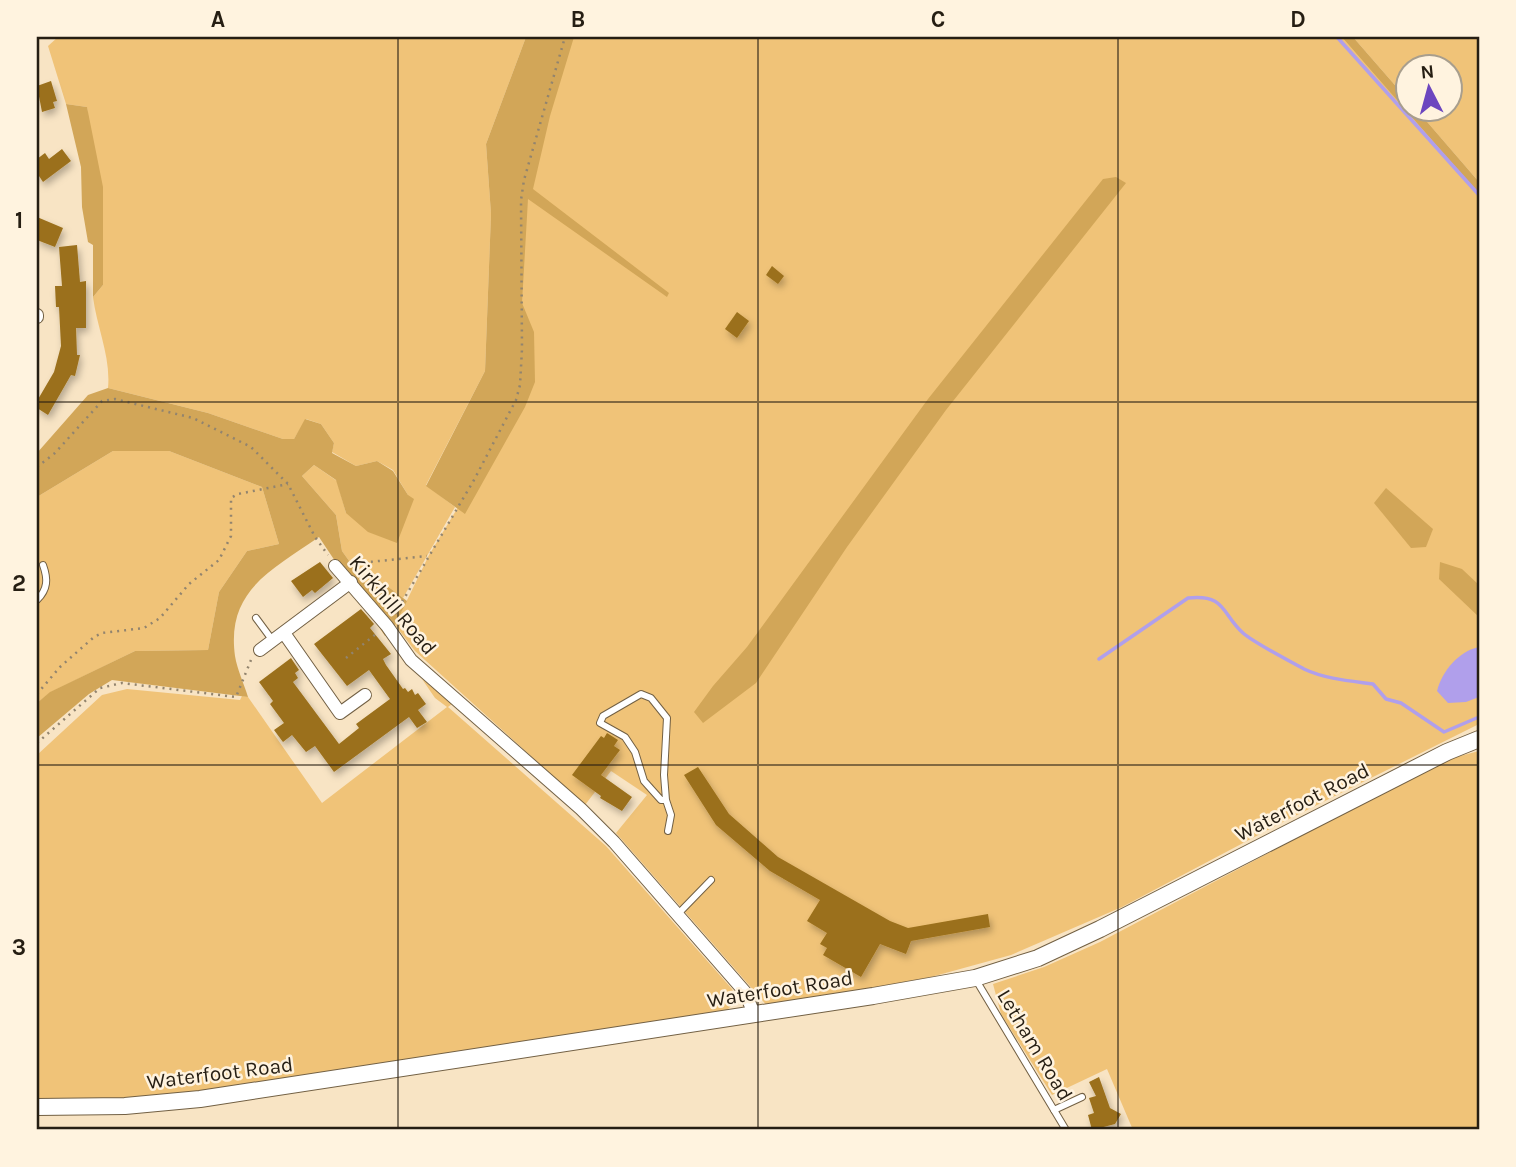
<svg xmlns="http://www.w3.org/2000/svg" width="1516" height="1167" viewBox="0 0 1516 1167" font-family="Karla,sans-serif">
	<defs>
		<filter id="shadow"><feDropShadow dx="2.5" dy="4.5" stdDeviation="3.5" flood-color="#0004"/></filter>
	</defs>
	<rect width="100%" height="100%" fill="#f8e4c4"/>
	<g fill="#f0c378">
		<path d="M58 37H526L486 144 491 214 485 371 426 485 455 507 403 598 378 579 365 583 342 551 336 515 302 476 314 465 337 481 346 513 408 495 393 470 377 461 356 466 332 452 334 443 321 424 306 419 294 439H283L208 413 108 388C111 357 97 328 93 297L103 285 87 107 66 104 48 46Z"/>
		<path d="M565 37H1343L1479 189V724L1283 822 1122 907 1011 955 931 977 769 1008 616 833 647 795 611 771 585 805 415 651 395 625 429 555 460 504 520 268V232Z"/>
		<path d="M1353 37H1479V182L1416 109 1450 108V66H1408L1407 99Z"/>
		<path d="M113 451H169L262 487 279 544 247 551 219 592 208 650 135 651 51 692 37 703V497Z"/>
		<path d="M422 679 452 704 448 707 606 846 732 989 735 997 733 1004 727 1010 168 1096 37 1102V755L102 695 127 689 240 700 242 696 248 697 322 803 447 707 435 698Z"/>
		<path d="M1479 751V1130H1133L1107 1069 1052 1095 1001 1014 993 984 1044 967 1100 942 1445 760Z"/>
	</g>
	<g fill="#d2a658">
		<path d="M526 37H574L550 116 533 189 669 293 667 297 528 199 522 303 534 332 535 382 525 407 465 514 426 486 485 371 491 214 486 144Z"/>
		<path d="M1342 37H1353L1407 99 1408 108 1416 109 1479 182V194Z"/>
		<path d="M66 104 87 107 103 187V285L93 297V245L88 242 82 207 81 167Z"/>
		<path d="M1116 177 1126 183 946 410 847 547 756 683 703 723 694 712 713 686 747 647 928 399 1103 179Z"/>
		<path d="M108 388 208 413 283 439H294L305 419 321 424 334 443 332 453 356 466 377 461 393 471 408 495 414 499 397 543 368 532 346 513 336 480 314 465 302 476 336 515 342 551 365 583 378 579 407 601 395 625 385 636 319 537C272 570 226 590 235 656 237 669 244 684 248 697L112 680 89 694 37 738V703L50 692 135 651 208 650 219 592 247 551 279 544 262 487 169 451H113L37 497V453L88 395Z"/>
		<path d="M1386 488 1433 529 1426 547 1411 548 1374 503Z"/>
		<path d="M1440 562 1462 569 1479 585V617L1439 579Z"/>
	</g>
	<path fill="#b09feb" d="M1479 647V697L1466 702 1448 703 1437 691C1442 671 1459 651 1479 647Z"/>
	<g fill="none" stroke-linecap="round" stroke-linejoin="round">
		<g stroke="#b09feb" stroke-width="3.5">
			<path d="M1337 37 1479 195"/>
			<path d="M1099 659 1188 598C1226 594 1221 613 1243 633 1253 642 1291 662 1304 669 1325 679 1351 681 1373 684L1386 699 1401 703 1444 732 1479 717"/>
		</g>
	</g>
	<g fill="#9b701b" filter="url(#shadow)">
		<path d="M51 81 57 101 53 102 55 108 42 112 37 86Z"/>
		<path d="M62 149 71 161 43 182 37 173V159L45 153 49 159Z"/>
		<path d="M37 217 63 228 55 247 37 240Z"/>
		<path d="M77 245 80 282 86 281V328H76L77 355H80L75 376 71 375 48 415 37 408V401L54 372 61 346 59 307H56L55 286H62L59 247Z"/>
		<path d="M772 266 784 276 778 284 766 275Z"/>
		<path d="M737 312 749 321 737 338 725 329Z"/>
		<path d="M320 562 333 578 315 593 312 590 303 597 291 581Z"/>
		<path d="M361 609 374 624 370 628 391 654 383 659 386 665 403 689 405 688 408 692 412 689 415 695 418 693 426 704 418 710 427 722 417 728 409 717 334 772 315 746 306 752 292 735 283 742 274 730 284 723 270 704 273 701 259 682 291 658 299 670 295 673 298 678 293 682 339 744 359 728 356 724 390 699 369 670 347 686 314 644Z"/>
		<path d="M607 733 618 740 614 746 620 750 601 775 632 797 622 811 600 798 601 796 572 775 601 736 604 738Z"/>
		<path d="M698 767 729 814 778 857 890 921 908 928 988 914 990 927 911 941 906 954 880 944 861 977 823 955 827 948 820 944 827 933 807 921 820 900 770 871 716 825 684 775Z"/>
		<path d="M1099 1077 1110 1108 1121 1114 1115 1124 1092 1130 1088 1115 1094 1113 1089 1098 1096 1096 1089 1082Z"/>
	</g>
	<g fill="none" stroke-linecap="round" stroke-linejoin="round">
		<defs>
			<g id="lane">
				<path d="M37 600C48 589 48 579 43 565"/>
				<path d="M256 618 273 641"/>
				<path d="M666 800H661L644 781 635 752 625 737 600 723 603 716 641 694 651 698 667 718 664 775 666 800 671 815 668 831"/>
				<path d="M677 915 711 880"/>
				<path d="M976 980 1066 1130"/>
				<path d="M1054 1110 1082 1097"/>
			</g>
			<g id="street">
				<path d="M37 315V317"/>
				<path d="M335 566 387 626 411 660 581 809 614 842 745 992 754 1014"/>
				<path d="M284 633 340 713 365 695"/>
				<path d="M260 650 351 582"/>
			</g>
			<path id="secondary" d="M37 1107 125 1106 200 1099 873 996 975 978 1038 958 1100 929 1447 752 1479 739"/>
		</defs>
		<use href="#lane" stroke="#726044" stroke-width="8"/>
		<use href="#street" stroke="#726044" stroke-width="14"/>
		<use href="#secondary" stroke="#726044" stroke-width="18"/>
		<g stroke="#92846e" stroke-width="2.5" stroke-dasharray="2 5" stroke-linecap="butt">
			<path d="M37 467 55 453 102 401 115 399 193 418 251 447 288 484 315 537 328 555"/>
			<path d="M350 564 427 556"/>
			<path d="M395 614 474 480 516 400 520 385 522 349 521 200 524 180 565 37"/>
			<path d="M346 658 376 634"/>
			<path d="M37 694 60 667 94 637 102 633 144 628 160 618 189 584 219 560 231 536V498L238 494 288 484"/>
			<path d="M37 743 100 688 122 683 236 697 251 660"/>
		</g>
		<use href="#lane" stroke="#fff" stroke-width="6"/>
		<use href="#street" stroke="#fff" stroke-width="12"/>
		<use href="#secondary" stroke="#fff" stroke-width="16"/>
	</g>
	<path fill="none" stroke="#261e13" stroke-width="2" stroke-opacity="0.55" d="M398 37V1130M758 37V1130M1118 37V1130M37 402H1479M37 765H1479"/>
	<g text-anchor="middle" stroke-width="5" stroke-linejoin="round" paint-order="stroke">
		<g font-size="21" fill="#261e13" stroke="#fff3df">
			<text transform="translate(393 605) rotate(50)" y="7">Kirkhill Road</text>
			<text transform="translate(1302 802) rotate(-27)" y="7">Waterfoot Road</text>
			<text transform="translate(780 989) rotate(-9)" y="7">Waterfoot Road</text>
			<text transform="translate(1035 1045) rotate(59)" y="7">Letham Road</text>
			<text transform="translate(220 1073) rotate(-7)" y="7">Waterfoot Road</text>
		</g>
	</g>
	<rect width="1516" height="1167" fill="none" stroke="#fff3df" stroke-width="77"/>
	<g transform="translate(1429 88) rotate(354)"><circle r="33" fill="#fff3df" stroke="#a89e8d" stroke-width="2"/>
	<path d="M0-5L12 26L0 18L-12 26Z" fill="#6c46bf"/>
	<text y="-10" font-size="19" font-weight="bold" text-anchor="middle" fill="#261e13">N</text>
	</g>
	<rect x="38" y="38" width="1440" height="1090" fill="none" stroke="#261e13" stroke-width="2.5"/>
	<g font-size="23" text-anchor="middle" font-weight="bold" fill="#261e13">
		<text x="218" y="27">A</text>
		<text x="578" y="27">B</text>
		<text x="938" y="27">C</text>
		<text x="1298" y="27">D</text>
		<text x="19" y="228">1</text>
		<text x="19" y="591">2</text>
		<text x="19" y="955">3</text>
	</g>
</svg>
